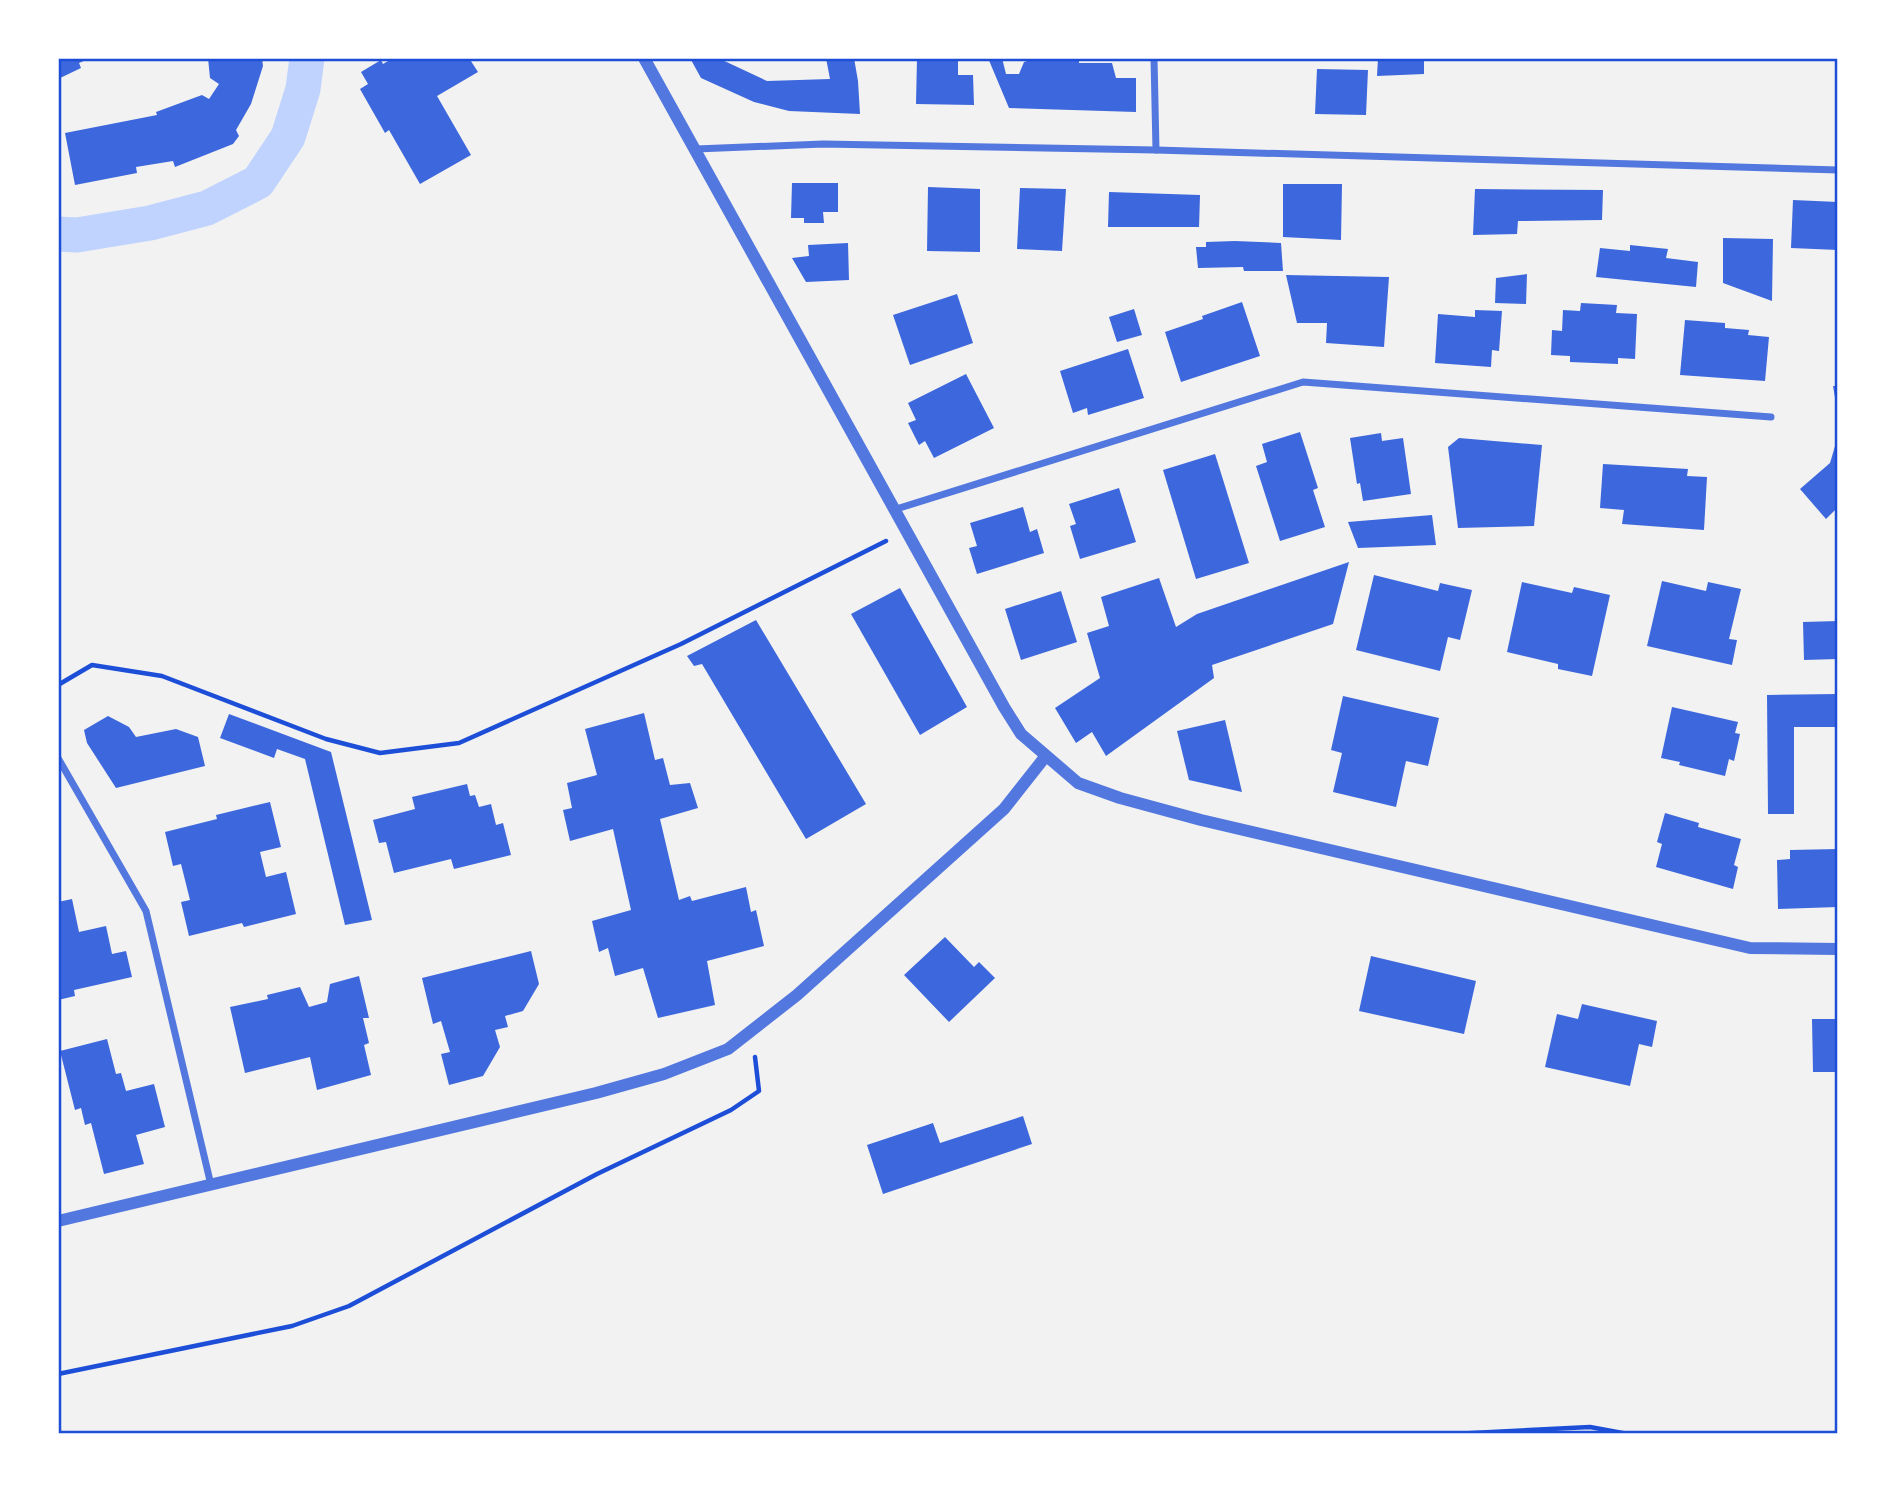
<svg xmlns="http://www.w3.org/2000/svg" width="1896" height="1492" viewBox="0 0 1896 1492" font-family="'Source Sans 3',sans-serif">
	<rect width="100%" height="100%" fill="#f2f2f2"/>
	<g fill="none" stroke-linecap="round" stroke-linejoin="round">
		<path stroke="#bfd3fe" stroke-width="35" d="M58 234 77 235 150 223 207 208 258 182 288 137 303 89 307 58"/>
	</g>
	<g fill="#3d67dc">
		<path d="M58 58H91L79 63 81 68 58 79Z"/>
		<path d="M208 58H262L263 66 251 104 236 130 239 136 233 144 175 167 173 161 136 167 137 173 75 185 65 133 157 115 156 112 202 95 209 99 219 84 210 78Z"/>
		<path d="M393 58H469L478 72 437 96 471 155 420 184 389 130 385 133 360 89 368 84 361 72 381 60 383 64Z"/>
		<path d="M690 58H718L767 81 830 79 826 58H854L858 81 860 114 789 111 754 102 701 78Z"/>
		<path d="M917 58H958V75H973L974 105 916 104Z"/>
		<path d="M988 58H1002L1006 74H1019L1024 62 1037 58H1079V63H1112L1116 78H1136V112L1009 108Z"/>
		<path d="M1378 58H1424V74L1377 76Z"/>
		<path d="M1317 69 1368 70 1366 115 1315 114Z"/>
		<path d="M792 183H838V212H823L824 223H804V218H791Z"/>
		<path d="M1283 184H1342L1341 240 1283 237Z"/>
		<path d="M928 187 980 189V252L927 251Z"/>
		<path d="M1020 188 1066 189 1062 251 1017 249Z"/>
		<path d="M1475 189 1603 190 1602 220 1518 221 1517 234 1473 235Z"/>
		<path d="M1109 192 1200 195 1199 227H1108Z"/>
		<path d="M1793 200 1838 202V250L1791 248Z"/>
		<path d="M1723 238 1773 239 1772 301 1723 283Z"/>
		<path d="M1235 241 1281 243 1283 271H1244L1243 267 1198 268 1196 247H1206V242Z"/>
		<path d="M848 243 849 280 806 282 792 258 809 256 808 245Z"/>
		<path d="M1630 245 1668 249 1666 258 1698 262 1696 287 1596 277 1600 248 1630 251Z"/>
		<path d="M1527 274 1526 304 1495 303 1496 278Z"/>
		<path d="M1286 275 1389 277 1384 347 1326 343 1327 323H1297Z"/>
		<path d="M957 294 973 343 910 365 893 315Z"/>
		<path d="M1242 302 1260 356 1181 382 1165 332 1203 319 1202 316Z"/>
		<path d="M1581 303 1617 305 1616 313 1637 314 1635 359 1618 358V364L1570 362V356L1551 355 1552 330 1562 331 1563 310 1580 311Z"/>
		<path d="M1134 309 1142 335 1117 342 1109 317Z"/>
		<path d="M1475 310 1502 311 1499 351 1492 350 1491 367 1435 363 1438 314 1475 317Z"/>
		<path d="M1685 320 1725 323V328L1749 330 1748 335 1769 337 1765 381 1680 375Z"/>
		<path d="M1128 349 1144 398 1088 415 1087 408 1073 413 1060 371Z"/>
		<path d="M966 374 994 428 934 458 925 441 919 445 908 423 916 420 908 403Z"/>
		<path d="M1833 386H1838V409H1837Z"/>
		<path d="M1300 432 1318 488 1313 490 1325 527 1280 541 1256 466 1267 462 1262 444Z"/>
		<path d="M1381 433 1382 441 1403 438 1411 494 1363 501 1360 483 1357 484 1350 438Z"/>
		<path d="M1838 436V507L1826 519 1800 489 1830 463Z"/>
		<path d="M1459 438 1542 445 1534 526 1458 528 1448 447Z"/>
		<path d="M1215 454 1249 563 1196 579 1163 470Z"/>
		<path d="M1603 464 1688 469 1687 476 1707 477 1704 530 1622 524 1624 510 1600 508Z"/>
		<path d="M1119 488 1136 542 1080 559 1070 526 1076 524 1069 504Z"/>
		<path d="M1023 507 1030 532 1037 529 1044 553 977 574 969 548 977 546 970 523Z"/>
		<path d="M1432 515 1436 545 1358 548 1348 522Z"/>
		<path d="M1349 562 1333 624 1212 665 1214 678 1106 756 1092 732 1076 743 1055 708 1100 678 1087 633 1109 626 1101 597 1159 578 1176 627 1197 614Z"/>
		<path d="M1374 575 1438 591 1440 583 1472 590 1460 640 1448 637 1440 671 1356 650Z"/>
		<path d="M1662 581 1706 591 1708 582 1741 589 1729 639 1737 640 1732 665 1647 646Z"/>
		<path d="M1522 582 1572 593 1574 587 1610 595 1592 676 1558 669V664L1507 652Z"/>
		<path d="M900 588 967 707 920 735 851 614Z"/>
		<path d="M1061 591 1077 642 1021 660 1005 609Z"/>
		<path d="M756 620 866 804 806 839 702 664 694 666 687 656Z"/>
		<path d="M1838 621V659L1804 660 1803 622Z"/>
		<path d="M1838 694V727H1794V814H1768L1767 695Z"/>
		<path d="M1343 696 1439 718 1428 766 1406 761 1396 807 1333 792 1342 753 1331 750Z"/>
		<path d="M1672 707 1738 722 1735 733 1740 734 1734 761 1729 759 1725 776 1679 765 1680 762 1661 758Z"/>
		<path d="M644 713 655 760 663 758 670 785 690 783 698 808 660 819 679 900 690 896 692 901 746 887 751 912 756 910 764 946 707 961 715 1005 658 1018 643 968 615 976 608 948 599 952 592 921 631 910 613 829 570 841 563 810 572 808 567 783 597 775 585 729Z"/>
		<path d="M229 714 331 752 372 920 345 925 305 759 277 749 274 758 220 738Z"/>
		<path d="M108 716 129 727 136 737 176 729 198 737 205 766 116 788 87 743 84 730Z"/>
		<path d="M1225 720 1242 792 1189 780 1177 731Z"/>
		<path d="M467 784 470 796 475 795 479 807 491 804 496 825 503 823 511 855 454 869 451 859 394 873 386 842 379 843 373 820 415 809 412 797Z"/>
		<path d="M270 802 281 847 260 852 266 877 286 872 296 914 244 927 242 923 189 936 181 902 190 900 181 864 173 866 165 832 217 819 216 815Z"/>
		<path d="M1665 813 1699 823 1698 827 1741 839 1734 865 1738 867 1733 889 1656 867 1662 844 1657 842Z"/>
		<path d="M1838 849V907L1778 909 1777 860 1790 859V850Z"/>
		<path d="M72 899 79 932 106 926 112 954 126 951 132 977 74 990 75 996 58 1000V902Z"/>
		<path d="M945 937 974 967 979 962 995 978 949 1022 904 975Z"/>
		<path d="M531 951 539 984 523 1011 505 1016 508 1027 495 1030 500 1047 483 1076 449 1085 441 1054 450 1052 441 1021 433 1024 422 978Z"/>
		<path d="M1371 956 1476 981 1464 1034 1359 1011Z"/>
		<path d="M359 976 369 1018H363L369 1043 364 1045 371 1075 317 1090 310 1057 245 1073 230 1007 268 999 267 995 300 987 309 1007 327 1002 330 984Z"/>
		<path d="M1582 1004 1657 1021 1652 1047 1639 1044 1630 1086 1545 1067 1557 1014 1578 1019Z"/>
		<path d="M1812 1019H1838V1072H1813Z"/>
		<path d="M107 1039 116 1074 121 1073 126 1091 154 1084 165 1127 136 1135 144 1164 104 1174 91 1123 85 1125 81 1108 75 1110 60 1051Z"/>
		<path d="M1023 1116 1032 1144 883 1194 867 1145 933 1123 940 1143Z"/>
	</g>
	<g fill="none" stroke-linecap="round" stroke-linejoin="round">
		<g stroke="#1d4ed8" stroke-width="4.5">
			<path d="M58 685 92 665 162 676 326 739 380 753 459 743 681 644 886 541"/>
			<path d="M58 1374 292 1326 349 1306 597 1174 731 1110 759 1091 755 1057"/>
			<path d="M1452 1434 1590 1427 1628 1434"/>
		</g>
		<g stroke="#5277de" stroke-width="7">
			<path d="M1154 58 1156 150"/>
			<path d="M696 149 823 144 1156 150 1838 170"/>
			<path d="M893 510 1303 382 1771 417"/>
			<path d="M58 758 146 911 211 1185"/>
		</g>
		<g stroke="#5277de" stroke-width="12">
			<path d="M644 58 1004 707 1021 734 1078 783 1120 798 1201 820 1750 948 1838 949"/>
			<path d="M58 1221 596 1093 664 1074 728 1049 797 995 1004 809 1045 757"/>
		</g>
	</g>
	<rect width="1896" height="1492" fill="none" stroke="#ffffff" stroke-width="119"/>
	<rect x="60" y="60" width="1776" height="1372" fill="none" stroke="#1d4ed8" stroke-width="2.5"/>
</svg>
